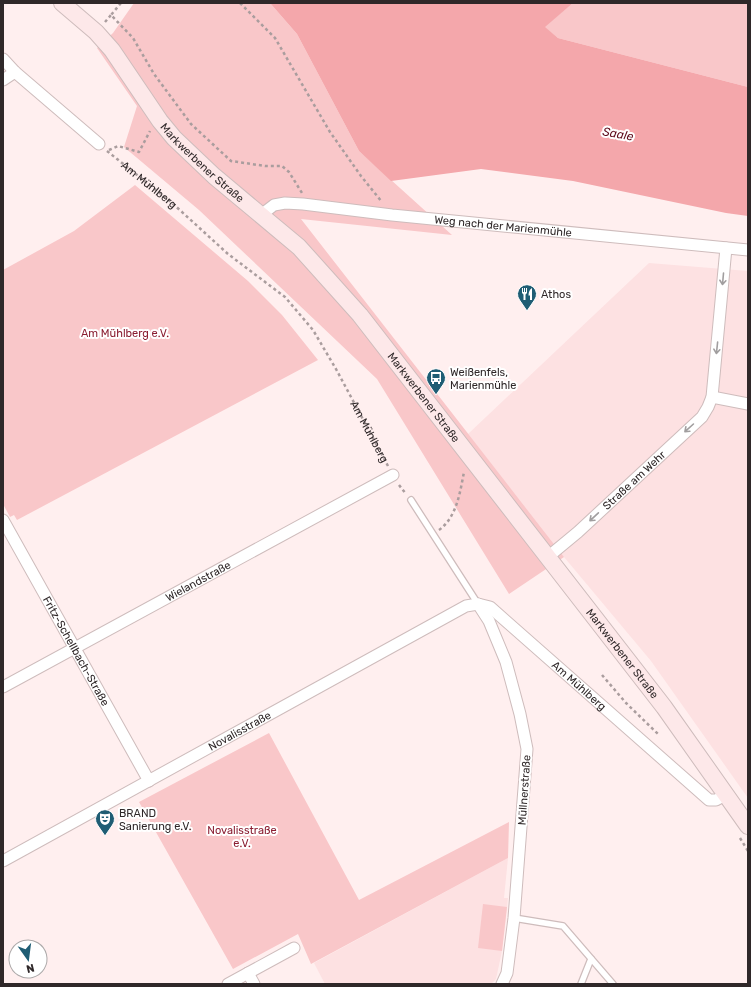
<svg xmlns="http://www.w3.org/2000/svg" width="751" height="987" viewBox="0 0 751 987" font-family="Rubik,sans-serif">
	<rect width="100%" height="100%" fill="#ffefef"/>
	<g fill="#fde1e2">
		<path d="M649 263 748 271V798L651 661 564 557 468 434Z"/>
		<path d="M508 858 504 898H508L502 951 496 979 491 984H325L314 963Z"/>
	</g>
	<g fill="#f9c7c9">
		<path d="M134 3H270L297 34 359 151 452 235 301 219 564 557 509 594 377 379 199 210 124 147 137 106 97 48 113 33Z"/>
		<path d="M573 3H748V87L558 38 544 27Z"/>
		<path d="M135 185 248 281 282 315 318 360 17 520 14 515 10 517 3 504V270L74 231Z"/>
		<path d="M269 733 359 900 509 822 508 858 311 964 298 934 233 969 139 802Z"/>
		<path d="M483 904 507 907 502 951 478 948Z"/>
	</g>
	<path fill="#f4a7ab" d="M270 3H573L545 27 558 38 748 87V216L726 213 573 181 481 169 391 181 359 151 297 34Z"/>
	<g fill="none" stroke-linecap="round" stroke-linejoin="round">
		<defs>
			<g id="lane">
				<path d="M411 500 478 604"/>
				<path d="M514 918 563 926 613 984"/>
				<path d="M581 984 591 959"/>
			</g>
			<g id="street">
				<path d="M3 59 15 72 99 144"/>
				<path d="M3 80 15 72"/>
				<path id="s2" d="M261 215 274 205 285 203 303 204 392 215 748 250"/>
				<path d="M712 397 748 404"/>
				<path id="s3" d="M3 520 149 781"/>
				<path id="s4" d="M549 556 578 532 702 417 708 407 712 397 726 248"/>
				<path d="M478 604 489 621 506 662 520 714 527 749 514 918 507 973 502 984"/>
				<path id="s5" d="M3 687 393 475"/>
				<path id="s6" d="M3 861 466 606 478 604 490 607 709 800H716L727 794"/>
				<path d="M248 973 254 984"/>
				<path d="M228 984 294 948"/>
			</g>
			<g id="secondary">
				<path id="s7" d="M62 3 96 32 112 50 160 121 174 138 214 176 299 247 360 315 664 707 748 826"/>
			</g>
		</defs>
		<use href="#lane" stroke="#cebcbc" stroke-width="8"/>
		<use href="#street" stroke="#cebcbc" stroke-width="13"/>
		<use href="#secondary" stroke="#cebcbc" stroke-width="18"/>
		<g stroke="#aa9d9e" stroke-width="2.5" stroke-dasharray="3 3" stroke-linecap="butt">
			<path d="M121 3 111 15 133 38 154 74 191 124 231 161 265 166H282L289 172 302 193"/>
			<path d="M240 3 275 38 330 132 361 176 382 202"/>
			<path d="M105 22 111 15"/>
			<path d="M109 150 118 146 139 152 150 131"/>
			<path id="s1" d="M107 151 171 202 228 254 285 297 313 330 336 369 388 466"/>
			<path d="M399 485 406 494"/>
			<path d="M439 530C457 517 460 492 464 472"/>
			<path d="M602 675 626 703 658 734"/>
			<path d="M740 838 748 851"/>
		</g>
		<use href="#lane" stroke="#fff" stroke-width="5.5"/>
		<use href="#street" stroke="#fff" stroke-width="11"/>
		<use href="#secondary" stroke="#fde8e9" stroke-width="16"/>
	</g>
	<defs><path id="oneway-shaft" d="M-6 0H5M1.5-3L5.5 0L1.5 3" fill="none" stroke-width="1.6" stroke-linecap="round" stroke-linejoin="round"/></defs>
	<g stroke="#a19e9f">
		<use href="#oneway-shaft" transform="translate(723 279) rotate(95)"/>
		<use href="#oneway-shaft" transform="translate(717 348) rotate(96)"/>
		<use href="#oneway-shaft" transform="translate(689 428) rotate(138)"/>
		<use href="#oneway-shaft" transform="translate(594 517) rotate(137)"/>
	</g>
	<defs>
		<symbol id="restaurant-pin" viewBox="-11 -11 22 30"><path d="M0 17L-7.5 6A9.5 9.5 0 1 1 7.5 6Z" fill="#1f5d74" stroke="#fff"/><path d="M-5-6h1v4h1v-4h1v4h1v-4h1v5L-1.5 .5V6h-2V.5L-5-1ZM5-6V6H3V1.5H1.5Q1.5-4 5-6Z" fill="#fff"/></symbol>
		<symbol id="bus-pin" viewBox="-11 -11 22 30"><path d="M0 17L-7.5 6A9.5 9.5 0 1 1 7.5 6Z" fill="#1f5d74" stroke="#fff"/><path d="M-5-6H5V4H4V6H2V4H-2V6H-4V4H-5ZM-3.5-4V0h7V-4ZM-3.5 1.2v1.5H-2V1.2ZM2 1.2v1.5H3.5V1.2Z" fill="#fff"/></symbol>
		<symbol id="theatre-pin" viewBox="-11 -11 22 30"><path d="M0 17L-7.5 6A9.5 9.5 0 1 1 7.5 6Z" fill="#1f5d74" stroke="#fff"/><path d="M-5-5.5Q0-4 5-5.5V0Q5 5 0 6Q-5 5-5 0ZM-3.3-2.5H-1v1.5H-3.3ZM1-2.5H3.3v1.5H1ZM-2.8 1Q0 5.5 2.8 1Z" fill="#fff"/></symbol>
	</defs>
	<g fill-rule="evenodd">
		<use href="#restaurant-pin" x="516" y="283" width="22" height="30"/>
		<use href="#bus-pin" x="425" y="367" width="22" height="30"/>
		<use href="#theatre-pin" x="94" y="808" width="22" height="30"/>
	</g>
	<g text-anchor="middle" stroke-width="4" stroke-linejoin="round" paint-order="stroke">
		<g font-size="11" fill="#2f2829" stroke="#fff">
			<text dy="4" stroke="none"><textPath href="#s7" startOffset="214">Markwerbener Straße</textPath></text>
			<text dy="4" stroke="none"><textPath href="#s1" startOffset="54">Am Mühlberg</textPath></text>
			<text dy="4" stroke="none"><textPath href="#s2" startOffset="247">Weg nach der Marienmühle</textPath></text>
			<text dy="4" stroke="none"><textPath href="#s7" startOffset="538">Markwerbener Straße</textPath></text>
			<text dy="4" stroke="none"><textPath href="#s1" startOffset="390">Am Mühlberg</textPath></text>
			<text dy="4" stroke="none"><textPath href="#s4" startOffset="114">Straße am Wehr</textPath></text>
			<text dy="4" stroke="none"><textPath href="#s5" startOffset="222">Wielandstraße</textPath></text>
			<text dy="4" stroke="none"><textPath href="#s3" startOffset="150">Fritz-Schellbach-Straße</textPath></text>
			<text dy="4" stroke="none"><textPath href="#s7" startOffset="862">Markwerbener Straße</textPath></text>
			<text dy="4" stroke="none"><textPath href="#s6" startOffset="672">Am Mühlberg</textPath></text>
			<text dy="4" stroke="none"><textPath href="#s6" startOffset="270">Novalisstraße</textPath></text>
			<text transform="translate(524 790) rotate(-86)" y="4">Müllnerstraße</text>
		</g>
		<g font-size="11" fill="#2f2829" stroke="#fff" text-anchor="start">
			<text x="541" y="298">Athos</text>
			<text x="450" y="376">Weißenfels,<tspan x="450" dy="13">Marienmühle</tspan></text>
			<text x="119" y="817">BRAND<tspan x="119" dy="13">Sanierung e.V.</tspan></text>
		</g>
		<g font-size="11" fill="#8a1d31" stroke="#fff">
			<text x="125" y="337">Am Mühlberg e.V.</text>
			<text x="242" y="834">Novalisstraße<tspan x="242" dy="13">e.V.</tspan></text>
		</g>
		<g font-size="12" font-style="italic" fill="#600d1e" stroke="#fff">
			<text transform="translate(618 134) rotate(10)" y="4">Saale</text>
		</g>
	</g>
	<rect width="751" height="987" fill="none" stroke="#2f2829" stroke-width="8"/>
	<g transform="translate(28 959) rotate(166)"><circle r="19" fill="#ffffff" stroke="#aca9a9"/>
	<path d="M0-3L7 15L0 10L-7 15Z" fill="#1f5d74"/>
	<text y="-6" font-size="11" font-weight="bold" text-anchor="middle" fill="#2f2829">N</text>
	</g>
</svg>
